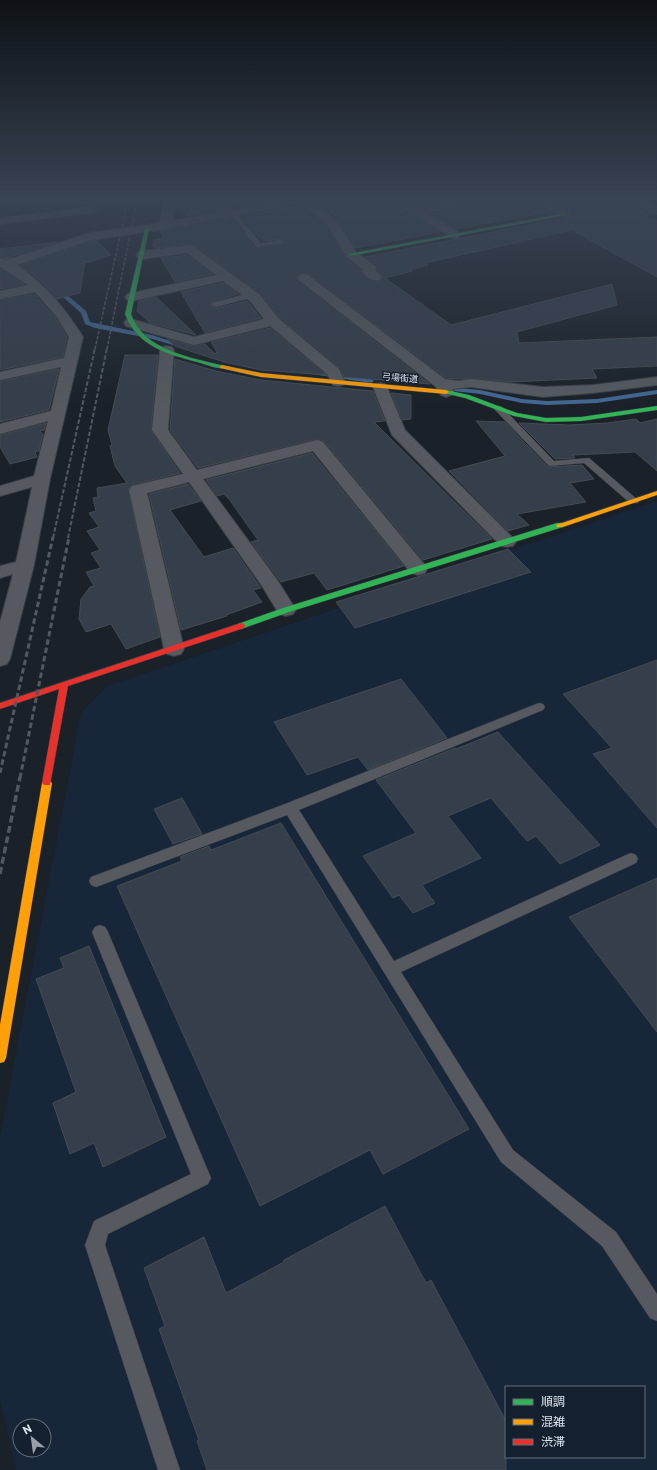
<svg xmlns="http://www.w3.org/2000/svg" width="657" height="1470" viewBox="0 0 657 1470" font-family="Commissioner,'Noto Sans JP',sans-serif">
	<rect width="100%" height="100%" fill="#1a2128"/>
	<path fill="#172638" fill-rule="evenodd" d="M657 501V1470H16L0 1400V1137L81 713 107 686ZM506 1387H644V1457H506ZM20 1426H44V1450H20Z"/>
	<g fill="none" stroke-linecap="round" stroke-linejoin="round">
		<g fill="#436792" fill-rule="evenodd">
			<path d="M0 252 35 269 36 270 31 271 0 256Z"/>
			<path d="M55 288H59L86 311 90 322 152 335 186 346 183 348 149 338 95 328 85 324 81 313 55 290Z"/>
			<path d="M314 371 371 379 374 381 371 383 312 374 311 373Z"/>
			<path d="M447 387 480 390 522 399 547 401 597 399 657 390V394L597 403 547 405 522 403 480 394 445 390V388Z"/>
		</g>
	</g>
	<g fill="#353f4b" stroke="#454b52">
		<path d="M177 200H275L188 216 176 207Z"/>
		<path d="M311 200H390L440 232 355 248 337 219Z"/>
		<path d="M408 200H454L418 206Z"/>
		<path d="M486 200H530L532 203 550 212 456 229 431 214 479 204Z"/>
		<path d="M549 200H626L628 203 653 214 645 216 657 221V277L572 230 425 263 428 265 410 270 412 271 385 278 451 325 612 284 617 305 517 332 519 343 657 337V366L592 369 597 378 510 382 471 378 458 379 446 378 309 274H300L297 277 299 282 430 384 344 377 340 368 279 317 261 294 194 245 189 244 155 248 152 244H156L153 240 164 238 160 231 232 218 255 248 280 245 285 243 281 239 262 241 240 216 300 205 326 225 346 258 361 269V272L367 278 378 282 381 281 383 276 377 270 375 264 365 257 569 217 572 215 570 211Z"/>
		<path d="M91 241H97L111 255 86 263 85 261 80 293 57 299 38 279 20 265Z"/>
		<path d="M58 242 7 258 0 257V249Z"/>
		<path d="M187 255 212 274 175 282 161 258Z"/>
		<path d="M0 269 24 284 0 289Z"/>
		<path d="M223 283 238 294 212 302 210 306 215 308 247 301 261 318 205 333 181 292Z"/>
		<path d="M34 294 56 318 67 337 63 357 0 370V300Z"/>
		<path d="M156 297 196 335 150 323 137 311 139 301Z"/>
		<path d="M270 328 326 375 261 370 224 362 175 346 167 339 194 346 205 344 215 354 217 352 211 342Z"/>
		<path d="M125 355H158L151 430 180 473 132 485 128 489 160 637 126 649 111 624 86 632 79 619 81 599 90 587 94 586 86 572 101 568 91 553 100 550 87 531 99 527 89 513 96 511 93 498 98 497 97 488 127 483 115 466 110 446 112 445 108 430Z"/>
		<path d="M175 359 216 371 261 380 373 391 385 421 374 422 492 539 423 560 324 441 317 439 198 468 170 430Z"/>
		<path d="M59 369 49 410 0 422V381Z"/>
		<path d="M391 393 411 395V419L402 420Z"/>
		<path d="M636 419 640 423 657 419V471L635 452 573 455 575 458 555 459 519 423 569 425 607 423Z"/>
		<path d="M476 421 505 422 548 467 582 465 594 479 570 483 586 502 517 514 529 525 508 531 449 471 505 456Z"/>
		<path d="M46 423 44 430 40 431 43 434 39 451 35 452 37 457 10 464 0 447V435Z"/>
		<path d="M312 453 404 566 327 590 314 573 281 582 251 542 258 540 229 499 224 494 217 496 206 480Z"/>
		<path d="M188 484 201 501 170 510 204 557 233 548 261 588 253 590 262 602 226 615 227 616 181 630 149 494Z"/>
		<path d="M508 549 531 572 355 628 336 602Z"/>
		<path d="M657 660V828L593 754 612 748 563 694Z"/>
		<path d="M401 679 447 738 368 770 358 757 307 775 274 722Z"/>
		<path d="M498 732 600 845 560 864 536 836 527 841 491 798 448 816 481 858 422 885 435 903 413 913 399 895 393 898 363 856 416 833 376 780 455 748 456 749Z"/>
		<path d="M182 798 202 834 173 844 154 809Z"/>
		<path d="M281 823 469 1129 383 1174 370 1150 260 1206 117 886 182 861 180 857 209 846 211 850Z"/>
		<path d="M657 878V1032L569 917Z"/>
		<path d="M89 946 166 1137 103 1167 94 1143 70 1154 53 1103 76 1092 36 979 64 968 60 958Z"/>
		<path d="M385 1206 426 1283 431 1280 506 1421V1470H207L197 1441 199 1440 159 1329 165 1326 144 1268 204 1237 226 1293 284 1262V1260Z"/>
	</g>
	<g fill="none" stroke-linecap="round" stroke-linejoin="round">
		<defs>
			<g id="lane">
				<path d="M231 212H235L261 243 280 240 284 242 280 244 256 247 231 214Z"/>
				<path d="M249 293H255L256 295 255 297 215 307 211 305 212 303Z"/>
				<path d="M499 406 502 407 554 461 589 458 639 501 638 503H630L584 463 549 466 496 411 494 409 496 407Z"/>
				<path d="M539 703 543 704 545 707 543 710 299 810 394 961 626 855 631 853 636 855 638 859 636 863 401 972 513 1150 616 1232 657 1294V1321L650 1318 602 1246 501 1162 287 815 96 887 91 885 89 881 91 877 285 804Z"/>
				<path d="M100 925 105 927 108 932 211 1178 208 1184 108 1234 105 1245 180 1470H158L85 1245 94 1221 191 1174 92 932 95 927Z"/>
			</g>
			<g id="street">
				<path d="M164 200H176L172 221 283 200H309L336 220 356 252 374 265 376 268 375 270 382 277 380 280C373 282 366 277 362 271L363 269 347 257 327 224 300 203 165 229 91 240 17 265C45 284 65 308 83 337L50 479 34 565 10 659 7 664 0 666V622L13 574 0 578V566L16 562 32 487 0 496V486L34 476 48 421 0 434V424L51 411 61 367 0 380V372L64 358 69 337 57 317 35 292 0 299V291L28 285 0 267V258L7 260 89 233 160 223Z"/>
				<path d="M391 200H405L418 208 462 200H485L479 203 427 213 458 232 460 235 458 238 454 239 412 214Z"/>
				<path d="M531 200H546L569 212 571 214 569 216H561L533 202Z"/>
				<path d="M627 200H642L657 207V214L629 202Z"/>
				<path d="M93 207 97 208 99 210 97 212 0 224V218Z"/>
				<path d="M189 245 193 246 260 295 278 318 339 369 345 382 343 385 338 386 333 385 327 374 270 326 194 345 126 326 124 323 126 320 131 319 194 337 264 319 250 301 223 281 132 301 127 300 125 297 127 294 216 275 187 253 142 259 138 258 136 255 138 252 142 251Z"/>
				<path d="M304 274 308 275 445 379 458 381 471 379 543 387 593 385 657 377V385L593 393 543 397 471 387 452 389 454 392 451 395 446 397 441 395 435 386 300 281 298 278 300 275Z"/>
				<path d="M167 346 172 347 174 350 168 430 197 470 317 440 323 442 425 565 427 569 425 573 418 575 411 573 313 451 203 479 278 581 296 610 293 614 286 616 279 614 262 586 189 482 147 493 184 649 181 654 174 656 167 654 164 649 129 490 132 486 183 474 152 430 160 350 162 347Z"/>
				<path d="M380 383 385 384 387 387 405 430 513 538 516 542 513 546 507 547 501 546 392 435 373 387 375 384Z"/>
			</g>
			<g id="fast">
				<path d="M565 213 567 214V215L351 256 348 254Z"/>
				<path d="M147 228 149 229 131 314C144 351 190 357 224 366V368C216 369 205 364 197 362 167 354 137 346 125 314L145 229Z"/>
				<path d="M446 390 469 395 517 413 546 418 581 417 657 406V410L581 421 546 422 514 416 465 398 444 393 443 392Z"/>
				<path d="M557 523H563L564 525 563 527 289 612 244 628 241 629 237 626 238 624 283 608Z"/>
			</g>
			<g id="slow">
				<path d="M222 365 261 373 446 390 449 392 446 394 261 377 220 368V366Z"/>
				<path d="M657 491V495L563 527H557L556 525Z"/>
				<path d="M47 779 50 781 52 783 6 1058 4 1062 0 1063V1025L42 783 44 781Z"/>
			</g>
			<path id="jam" d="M241 623 244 624 245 626 244 628 68 686 50 785H44L42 783 59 689 0 709V703Z"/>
		</defs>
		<use href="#lane" stroke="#393e44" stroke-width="1"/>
		<use href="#street" stroke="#393e44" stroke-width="2"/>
		<use href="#fast" stroke="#393e44" stroke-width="1"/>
		<use href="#slow" stroke="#393e44" stroke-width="1"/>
		<use href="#jam" stroke="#393e44" stroke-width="1"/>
		<use href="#lane" fill="#565a60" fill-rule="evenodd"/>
		<use href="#street" fill="#565a60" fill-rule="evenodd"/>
		<use href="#fast" fill="#30b455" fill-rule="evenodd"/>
		<use href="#slow" fill="#ff9f0a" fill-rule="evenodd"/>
		<use href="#jam" fill="#e5322d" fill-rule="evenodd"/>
		<g stroke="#53585e" stroke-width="1.5" stroke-dasharray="3.5 1.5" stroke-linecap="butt">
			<path d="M95 349 128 200"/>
			<path d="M107 349 137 200"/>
		</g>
		<g stroke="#53585e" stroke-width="2" stroke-dasharray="4.5 2" stroke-linecap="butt">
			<path d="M53 538 95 348"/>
			<path d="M68 538 107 348"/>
		</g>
		<g stroke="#53585e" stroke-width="3" stroke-dasharray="5.5 3" stroke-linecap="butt">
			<path d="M0 773 53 537"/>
			<path d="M20 778 69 537"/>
		</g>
		<path stroke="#53585e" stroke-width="3.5" stroke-dasharray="7 3.5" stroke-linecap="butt" d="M0 874 20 777"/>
	</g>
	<linearGradient id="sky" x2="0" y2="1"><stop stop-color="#0e1216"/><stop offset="0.49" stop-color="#384353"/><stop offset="1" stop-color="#384353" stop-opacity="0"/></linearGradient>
	<rect width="657" height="406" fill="url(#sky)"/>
	<g text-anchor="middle" stroke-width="3" stroke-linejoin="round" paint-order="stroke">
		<g font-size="9" fill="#dbe3ed" stroke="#14202e">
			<text transform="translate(400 378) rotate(5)" y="3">弓場街道</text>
		</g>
	</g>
	<rect x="505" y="1386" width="140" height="72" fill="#14202e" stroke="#646e7a"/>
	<rect x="513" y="1399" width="20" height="6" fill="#30b455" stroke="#646e7a"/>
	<text x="541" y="1406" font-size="12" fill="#dbe3ed">順調</text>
	<rect x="513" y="1419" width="20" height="6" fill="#ff9f0a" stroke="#646e7a"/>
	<text x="541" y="1426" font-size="12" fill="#dbe3ed">混雑</text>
	<rect x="513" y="1439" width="20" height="6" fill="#e5322d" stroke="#646e7a"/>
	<text x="541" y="1446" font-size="12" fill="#dbe3ed">渋滞</text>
	<g transform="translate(32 1438) rotate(331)"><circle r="19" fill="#14202e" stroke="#646e7a"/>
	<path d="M0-3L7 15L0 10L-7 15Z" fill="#979fa8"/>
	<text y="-6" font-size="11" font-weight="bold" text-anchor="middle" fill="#dbe3ed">N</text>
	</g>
</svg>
